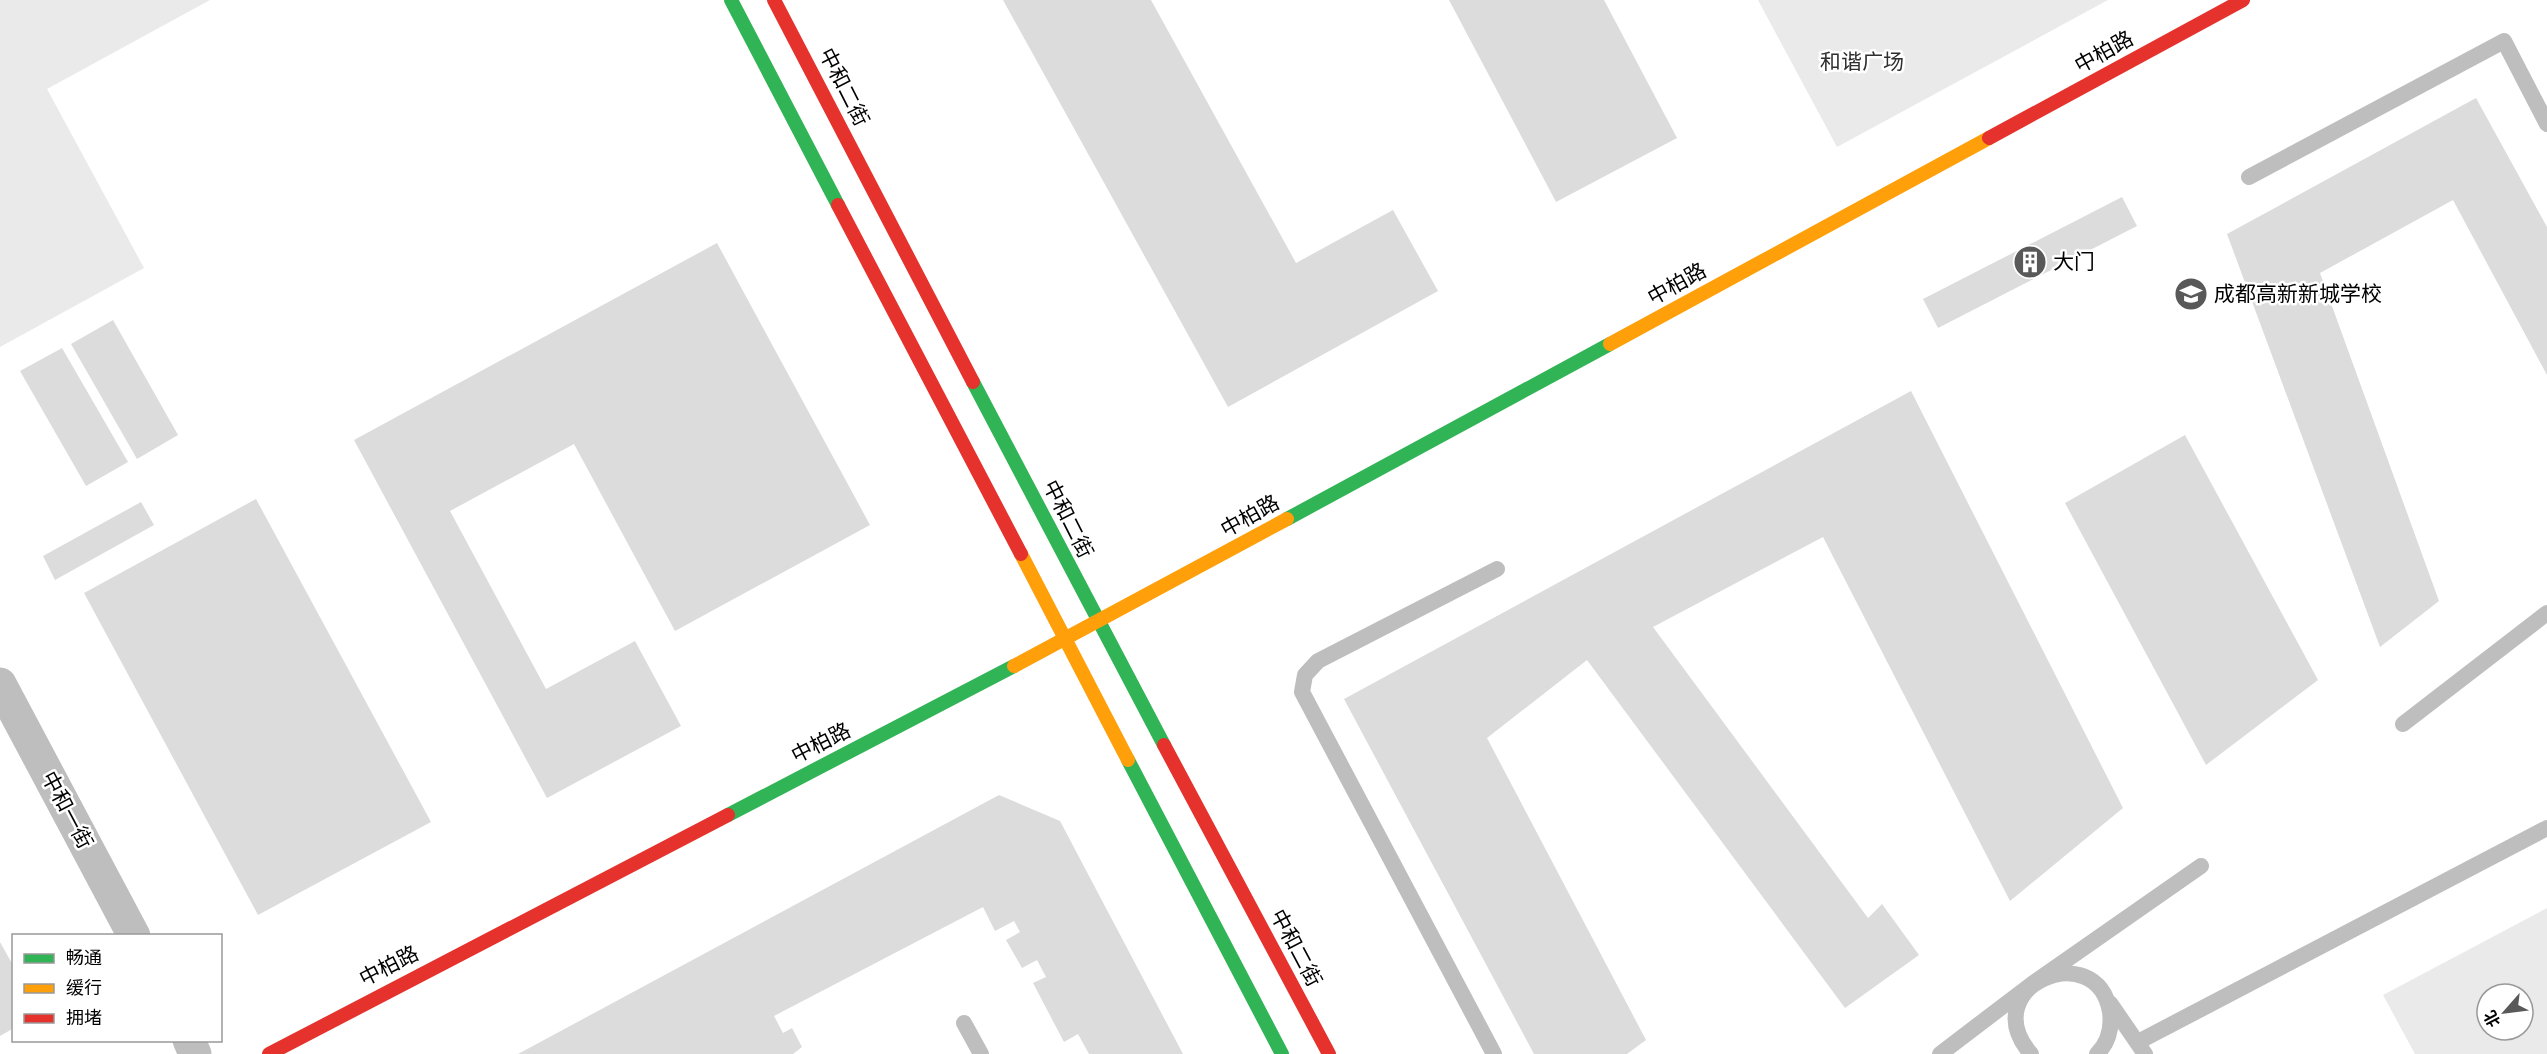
<svg xmlns="http://www.w3.org/2000/svg" width="2547" height="1054" viewBox="0 0 2547 1054" font-family="Karla,'Noto Sans SC',sans-serif">
	<rect width="100%" height="100%" fill="#fff"/>
	<g fill="#eaeaea" fill-rule="evenodd">
		<path d="M0 0H210L47 89 144 268 0 347Z"/>
		<path d="M1758 0H2108L1837 147Z"/>
		<path d="M2547 908V1054H2415L2383 995ZM2487 994H2523V1030H2487Z"/>
	</g>
	<g fill="#dcdcdc">
		<path d="M1003 0H1151L1296 263 1393 210 1438 291 1228 407Z"/>
		<path d="M1449 0H1604L1677 138 1556 202Z"/>
		<path d="M2476 98 2547 227V375L2453 200 2320 273 2439 601 2380 647 2227 234Z"/>
		<path d="M2122 197 2137 226 1938 328 1923 299Z"/>
		<path d="M717 243 870 525 675 631 574 444 450 511 546 689 635 641 681 726 547 798 354 440Z"/>
		<path d="M113 320 178 435 137 459 71 344Z"/>
		<path d="M62 348 128 462 86 486 20 371Z"/>
		<path d="M1911 391 2123 808 2010 901 1823 537 1653 627 1868 918 1882 904 1919 955 1845 1008 1587 660 1487 738 1646 1040 1627 1054H1534L1344 699Z"/>
		<path d="M2185 435 2318 680 2206 765 2065 503Z"/>
		<path d="M256 499 431 822 258 915 84 593Z"/>
		<path d="M141 502 154 525 55 580 43 556Z"/>
		<path d="M999 795 1060 821 1183 1054H1089L1078 1034 1064 1042 1033 983 1046 977 1037 960 1022 968 1006 940 1020 932 1014 921 995 931 983 907 774 1016 783 1033 792 1028 802 1047 793 1054H518Z"/>
		<path d="M0 942 14 967V1028L0 1036Z"/>
	</g>
	<g fill="none" stroke-linecap="round" stroke-linejoin="round">
		<g stroke="#bebebe" stroke-width="16">
			<path d="M2249 177 2504 41 2547 124"/>
			<path d="M2403 724 2547 613"/>
			<path d="M2110 1003 2145 1054"/>
			<path d="M964 1023 981 1054"/>
			<path d="M2138 1042 2547 828"/>
			<path d="M1494 1054 1302 692 1305 675 1318 661 1497 569"/>
			<path d="M1940 1054 2032 984 2201 866"/>
			<path d="M2031 1054C1973 986 2097 935 2110 1012 2112 1028 2108 1043 2097 1054"/>
		</g>
		<g stroke="#bebebe" stroke-width="33">
			<path d="M0 684 134 936"/>
			<path d="M189 1040 195 1054"/>
		</g>
		<g stroke="#30b455" stroke-width="14">
			<path d="M731 0 838 205"/>
			<path d="M973 382 1164 745"/>
			<path d="M1287 519 1610 344"/>
			<path d="M1128 760 1282 1054"/>
			<path d="M728 815 1014 666"/>
		</g>
		<g stroke="#ff9f0a" stroke-width="14">
			<path d="M1610 344 1989 138"/>
			<path d="M1021 554 1128 760"/>
			<path d="M1014 666 1287 519"/>
		</g>
		<g stroke="#e5322d" stroke-width="14">
			<path d="M774 0 973 382"/>
			<path d="M1989 138 2243 0"/>
			<path d="M838 205 1021 554"/>
			<path d="M1164 745 1329 1054"/>
			<path d="M269 1054 728 815"/>
		</g>
	</g>
	<defs>
		<symbol id="building-disc" viewBox="-11 -11 22 22"><circle r="9.5" fill="#595959" stroke="#fff"/><path d="M-4-6H4V6H1V3H-1V6H-4ZM-2.5-4.3h1.7v1.8h-1.7ZM.8-4.3h1.7v1.8H.8ZM-2.5-1h1.7V.8h-1.7ZM.8-1h1.7V.8H.8Z" fill="#fff"/></symbol>
		<symbol id="school-disc" viewBox="-11 -11 22 22"><circle r="9.5" fill="#595959" stroke="#fff"/><path d="M0-5L7-2L0 1L-7-2ZM-4 1L0 2.5L4 1V4Q0 6-4 4Z" fill="#fff"/></symbol>
	</defs>
	<g fill-rule="evenodd">
		<use href="#building-disc" x="2011" y="243" width="38" height="38"/>
		<use href="#school-disc" x="2172" y="275" width="38" height="38"/>
	</g>
	<g text-anchor="middle" stroke-width="5" stroke-linejoin="round" paint-order="stroke">
		<g font-size="21" fill="#000" stroke="#fff">
			<text transform="translate(2104 52) rotate(-29)" y="7">中柏路</text>
			<text transform="translate(844 87) rotate(63)" y="7">中和二街</text>
			<text transform="translate(1677 284) rotate(-29)" y="7">中柏路</text>
			<text transform="translate(1250 516) rotate(-29)" y="7">中柏路</text>
			<text transform="translate(1068 519) rotate(63)" y="7">中和二街</text>
			<text transform="translate(821 743) rotate(-27)" y="7">中柏路</text>
			<text transform="translate(67 810) rotate(62)" y="7">中和一街</text>
			<text transform="translate(1296 948) rotate(62)" y="7">中和二街</text>
			<text transform="translate(389 966) rotate(-27)" y="7">中柏路</text>
		</g>
		<g font-size="21" fill="#2f2f2f" stroke="#fff">
			<text x="1862" y="69">和谐广场</text>
		</g>
		<g font-size="21" fill="#000" stroke="#fff" text-anchor="start">
			<text x="2053" y="269">大门</text>
			<text x="2214" y="301">成都高新新城学校</text>
		</g>
	</g>
	<rect x="12" y="934" width="210" height="108" fill="#ffffff" stroke="#999999" stroke-width="1.5"/>
	<rect x="24" y="954" width="30" height="9" fill="#30b455" stroke="#999999" stroke-width="1.5"/>
	<text x="66" y="964" font-size="18" fill="#000000">畅通</text>
	<rect x="24" y="984" width="30" height="9" fill="#ff9f0a" stroke="#999999" stroke-width="1.5"/>
	<text x="66" y="994" font-size="18" fill="#000000">缓行</text>
	<rect x="24" y="1014" width="30" height="9" fill="#e5322d" stroke="#999999" stroke-width="1.5"/>
	<text x="66" y="1024" font-size="18" fill="#000000">拥堵</text>
	<g transform="translate(2505 1012) rotate(242)"><circle r="28" fill="#ffffff" stroke="#999999" stroke-width="1.5"/>
	<path d="M0-4.5L10 22L0 15L-10 22Z" fill="#595959"/>
	<text y="-9" font-size="16" font-weight="bold" text-anchor="middle" fill="#000000">北</text>
	</g>
</svg>
